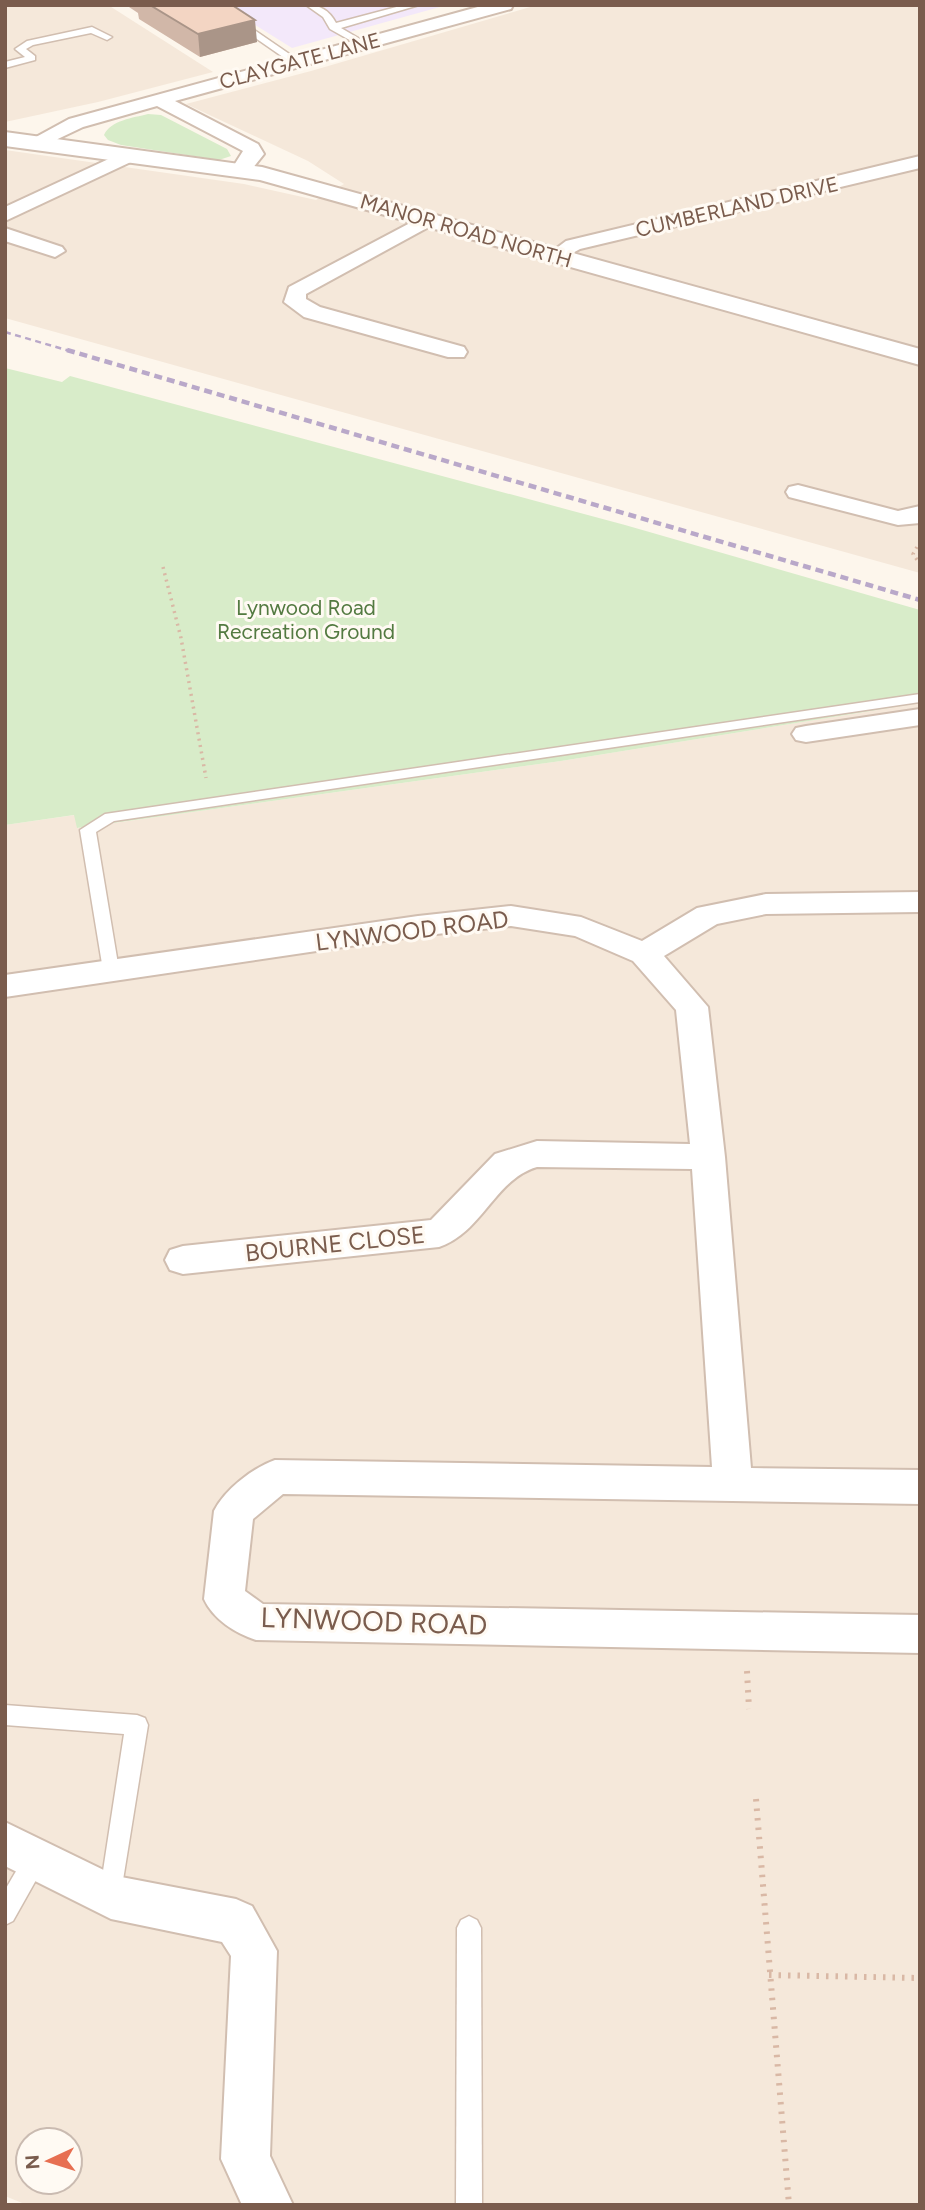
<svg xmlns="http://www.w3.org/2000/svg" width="925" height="2210" viewBox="0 0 925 2210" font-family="Figtree,sans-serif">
	<rect width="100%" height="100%" fill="#fdf6ec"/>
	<g fill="#f5e8da" fill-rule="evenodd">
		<path d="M5 5H108L213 72 98 102 5 122Z"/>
		<path d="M537 5H920V573L5 318V150L244 184 316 200 344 184 308 161 186 104 311 71Z"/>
		<path d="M920 703V2205H27L5 2196V825L75 815 78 828 561 761ZM28 2140H70V2182H28Z"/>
	</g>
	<path fill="#f3e8fa" d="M223 5H447L292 48Z"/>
	<g fill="#d8ecc9">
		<path d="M148 114 161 115 227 149 231 156 219 160 121 145 108 140 104 135C111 120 133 118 148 114Z"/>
		<path d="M5 368 62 382 70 376 625 525 920 610V703L561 761 77 828 74 815 5 825Z"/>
	</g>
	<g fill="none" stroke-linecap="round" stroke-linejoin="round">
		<defs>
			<g id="service">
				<path d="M208 5H218L301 62 293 64Z"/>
				<path d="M306 5C320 5 329 10 336 23L404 5H419L341 28 365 42 367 44 362 47 330 29 323 17Z"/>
				<path d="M92 27 112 37 107 40 91 33 33 45 26 49 35 56V60L5 68V62L25 57 15 49 27 41Z"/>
				<path d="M920 694V702L114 821 96 832 119 970 111 976 103 970 80 830 105 814Z"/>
				<path d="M5 1705 137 1715 145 1718 148 1725 119 1905 111 1909 103 1905 99 1897 124 1734 5 1725Z"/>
				<path d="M37 1846 45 1849 49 1857 13 1921 5 1925V1890L29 1849Z"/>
				<path d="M469 1916 477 1920 481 1928 482 2205H456L457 1928 461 1920Z"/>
			</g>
			<g id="minor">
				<path d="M485 5H513L511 9 175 101 258 144 264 154 248 174H234L231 170 243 151 157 106 83 127 41 147H27L25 143 69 119Z"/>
				<path d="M128 150 135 152 138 156 135 160 5 221V207Z"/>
				<path d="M920 156V168L580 249 556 262 546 256 566 241Z"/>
				<path d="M429 213 439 219 436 223 306 294V299L320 307 464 347 467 352 464 357H448L304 317 284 302 289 287Z"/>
				<path d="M5 228 62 247 65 251 55 257 5 241Z"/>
				<path d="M798 485 898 511 920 506V523L898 525 789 497 786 492 789 487Z"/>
				<path d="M920 709V725L806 742 796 740 792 734 796 728 806 726Z"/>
				<path d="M920 892V912L766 914 717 924 664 956 708 1007 725 1157 751 1468 920 1470V1504L283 1494 253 1519 245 1591 263 1604 920 1615V1653L256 1640C235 1633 213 1619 204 1599L214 1511C225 1489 253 1468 275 1460L712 1467 692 1169 537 1167C495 1179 482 1233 439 1247L183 1274 170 1270 165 1260 170 1250 183 1246 431 1220 495 1154 537 1141 690 1144 676 1010 633 961 575 936 511 926 418 936 5 997V975L418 916 511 906 581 917 642 941 697 908 766 894Z"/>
				<path d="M5 1822 116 1876 236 1899 252 1906 277 1951 270 2156 293 2205H242L221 2159 231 1956 222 1942 111 1919 5 1866Z"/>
			</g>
			<path id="tertiary" d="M5 132 262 167 920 349V365L260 180 5 146Z"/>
		</defs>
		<use href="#service" stroke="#d1beb0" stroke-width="3"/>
		<use href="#minor" stroke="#d1beb0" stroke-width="4"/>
		<use href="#tertiary" stroke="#d1beb0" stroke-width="4"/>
		<g stroke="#d9b8a5" stroke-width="3.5" stroke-dasharray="2 4.5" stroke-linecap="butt">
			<path d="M917 547 913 554 920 564"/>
			<path d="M163 567 181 638 206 778"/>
		</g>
		<g stroke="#d9b8a5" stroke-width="6" stroke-dasharray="2.5 7" stroke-linecap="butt">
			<path d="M747 1671 749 1709"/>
			<path d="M756 1799 789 2205"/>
			<path d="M769 1975 920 1978"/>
		</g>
		<use href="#service" fill="#fff" fill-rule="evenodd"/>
		<use href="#minor" fill="#fff" fill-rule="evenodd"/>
		<use href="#tertiary" fill="#fff" fill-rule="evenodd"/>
		<path stroke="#b9a8c9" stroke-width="2.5" stroke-dasharray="6 4.5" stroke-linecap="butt" d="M5 332 73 352"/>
		<path stroke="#b9a8c9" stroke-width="4.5" stroke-dasharray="8 5" stroke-linecap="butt" d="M67 350 920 600"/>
	</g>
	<path fill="#d1b7a8" d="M126 5H232L257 42 200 57 139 19 138 13Z"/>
	<path fill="#aa9588" d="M255 20 257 42 200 57 198 34Z"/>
	<path fill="#f3d5c3" stroke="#aa9588" stroke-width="2" d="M150 5H232L255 20 198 34Z"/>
	<g text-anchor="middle" stroke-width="6" stroke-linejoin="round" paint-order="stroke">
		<g font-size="21" fill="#7a5c4d" stroke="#fffaf3">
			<text transform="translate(300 61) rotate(-15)" y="7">CLAYGATE LANE</text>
			<text transform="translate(737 207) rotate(-13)" y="7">CUMBERLAND DRIVE</text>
			<text transform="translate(466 231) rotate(16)" y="7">MANOR ROAD NORTH</text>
		</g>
		<g font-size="21" fill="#537a41" stroke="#fffaf3">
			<text x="306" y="615">Lynwood Road<tspan x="306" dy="24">Recreation Ground</tspan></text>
		</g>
		<g font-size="24" fill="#7a5c4d" stroke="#fffaf3">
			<text transform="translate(412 931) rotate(-7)" y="8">LYNWOOD ROAD</text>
			<text transform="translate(335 1244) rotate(-6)" y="8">BOURNE CLOSE</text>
		</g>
		<g font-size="28" fill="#7a5c4d" stroke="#fffaf3">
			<text transform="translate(374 1621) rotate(2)" y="10">LYNWOOD ROAD</text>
		</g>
	</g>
	<rect width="925" height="2210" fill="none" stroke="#7a5c4d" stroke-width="14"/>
	<g transform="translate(49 2161) rotate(266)"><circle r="33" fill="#fffaf3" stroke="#cabbb1" stroke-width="2"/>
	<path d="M0-5L12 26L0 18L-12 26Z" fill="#e76f51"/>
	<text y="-10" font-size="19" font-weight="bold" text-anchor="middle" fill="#7a5c4d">N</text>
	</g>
</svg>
